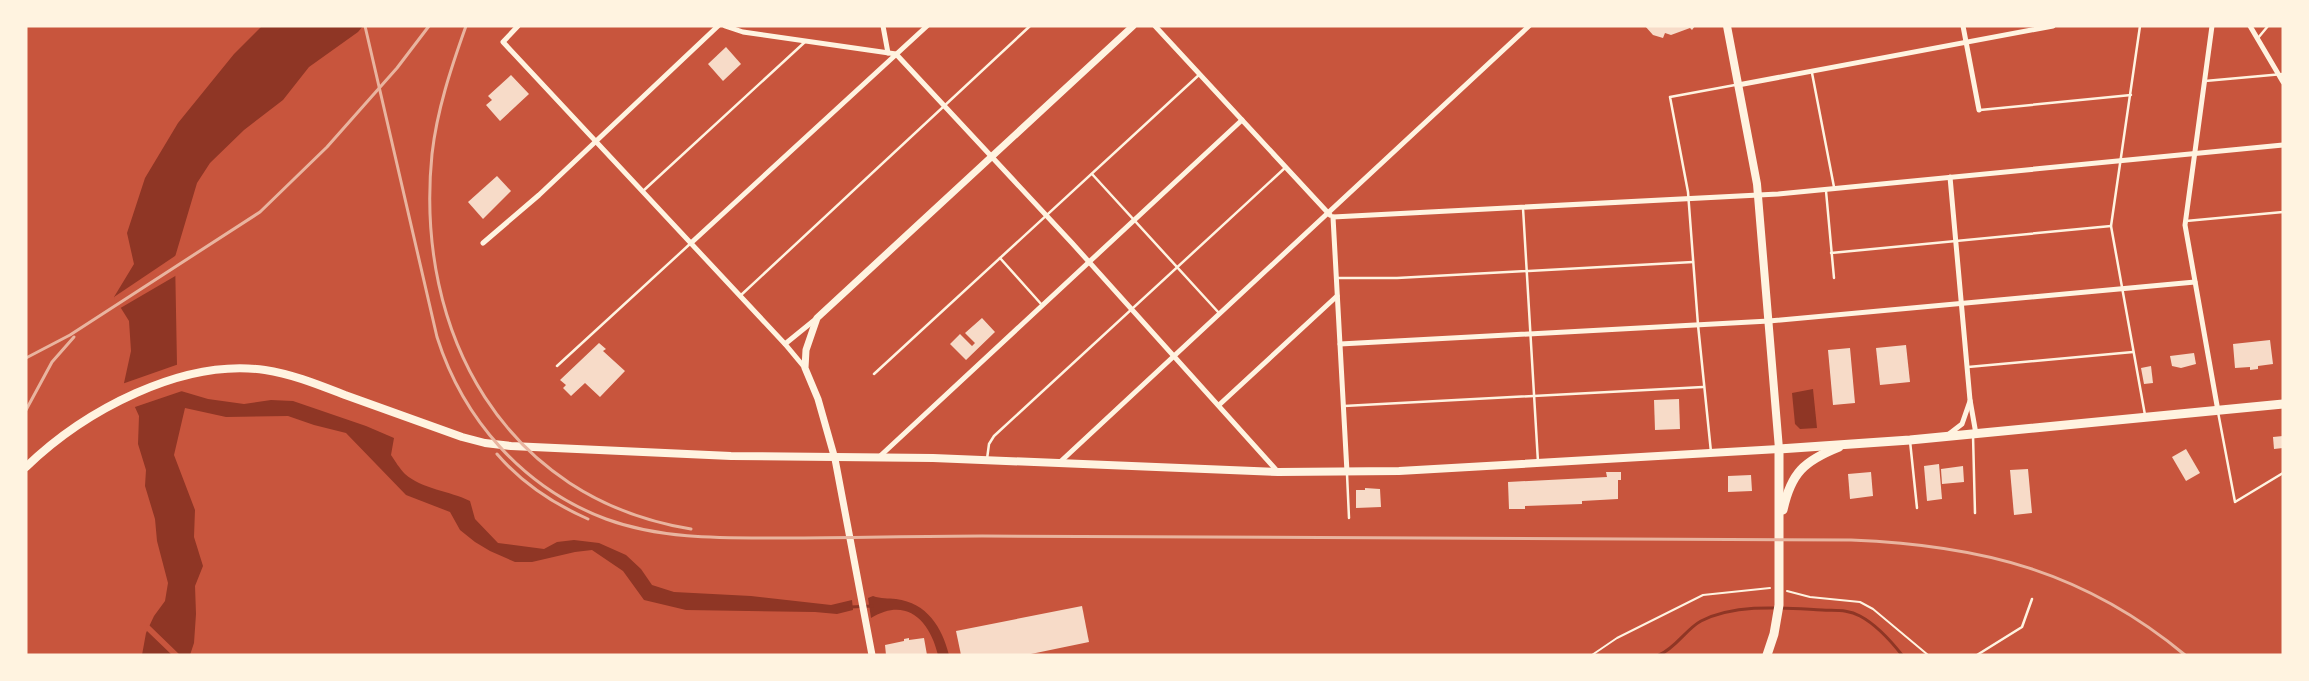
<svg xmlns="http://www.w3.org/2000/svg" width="2309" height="681" viewBox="0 0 2309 681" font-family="'Open Sans',sans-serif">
	<rect width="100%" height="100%" fill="#c8553d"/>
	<g fill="#8f3625">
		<path d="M262 26H363L358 32 309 67 283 100 244 130 210 163 197 183 175 257 177 365 181 391 208 399 244 404 271 400 293 401 366 426 394 438 391 455C395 461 400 469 405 474 422 489 450 491 470 501L475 519 498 543 544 549 557 542 574 540 599 543 626 555 641 569 652 585 674 592 751 596 831 605 852 600 853 610 837 614 815 612 686 610 644 600 623 571 592 550 575 552 532 562H515L490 551 475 542 460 530 450 512 406 495 346 433 314 425 288 416 226 417 185 408 174 455 195 510 194 537 203 566 195 586 196 614 194 643 190 655H142L146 633 154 616 165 601 168 583 157 541 155 519 145 486 146 470 138 444 139 416 124 383 131 351 129 321 114 297 134 264 127 233 145 178 178 123 234 54Z"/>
		<path d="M1813 389 1817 428 1800 429 1795 424 1792 393Z"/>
		<path d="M873 596C881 599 888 598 896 599 927 603 942 627 949 655H938C930 621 907 596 871 618L868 598Z"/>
	</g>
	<g fill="#c8553d">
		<path d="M178 254 177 275 117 310 114 297Z"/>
		<path d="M179 364 183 388 188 389 132 408 122 384Z"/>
		<path d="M148 624 150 626 180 655H172L147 631 145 630Z"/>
	</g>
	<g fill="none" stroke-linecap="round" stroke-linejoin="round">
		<g stroke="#8f3625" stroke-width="3">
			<path d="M851 607 872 606"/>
			<path d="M1659 655C1676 648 1686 629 1701 621 1737 603 1783 608 1822 610 1835 611 1847 609 1860 616 1875 624 1891 641 1902 655"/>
		</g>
	</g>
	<g fill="#f7dbc8">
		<path d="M1645 26H1695L1692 30 1690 28 1671 35 1665 33 1663 38 1653 35Z"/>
		<path d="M726 47 741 64 723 81 708 64Z"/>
		<path d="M511 75 529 94 500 121 486 105 492 100 488 96Z"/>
		<path d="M497 176 511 191 483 219 468 202Z"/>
		<path d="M982 318 995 332 966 360 950 344 960 334 972 346 975 343 965 333Z"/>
		<path d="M2270 340 2273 364 2258 366V369L2250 370V367L2235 368 2233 344Z"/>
		<path d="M599 343 606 349 603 351 625 371 600 397 585 383 571 396 563 388 566 385 560 380Z"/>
		<path d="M1906 345 1910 382 1880 385 1876 348Z"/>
		<path d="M1850 348 1855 403 1833 405 1828 350Z"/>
		<path d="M2194 353 2196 364 2181 368 2172 366 2170 356Z"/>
		<path d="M2151 366 2153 383 2144 384 2141 368Z"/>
		<path d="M1679 399 1680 429 1655 430 1654 400Z"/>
		<path d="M2283 436V448L2274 449 2273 437Z"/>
		<path d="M2186 449 2200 473 2186 481 2172 457Z"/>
		<path d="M1939 464 1942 499 1927 501 1924 466Z"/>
		<path d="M1963 466 1964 482 1942 484 1941 469Z"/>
		<path d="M2028 469 2032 513 2014 515 2010 470Z"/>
		<path d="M1606 472H1621V480H1618V499L1582 501V504L1525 506V509H1509L1508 482 1607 477Z"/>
		<path d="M1871 472 1873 496 1850 499 1848 474Z"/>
		<path d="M1751 475 1752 491 1728 492V476Z"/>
		<path d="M1365 488 1380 489 1381 507 1356 508V490H1365Z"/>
		<path d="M1082 606 1089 642 1026 655H961L956 631Z"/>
		<path d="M909 638V640L924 638 927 655H886L885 645 904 641V639Z"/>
	</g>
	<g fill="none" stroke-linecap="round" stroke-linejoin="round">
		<g stroke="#fff3e0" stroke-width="2">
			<path d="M1787 591 1810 597 1860 602 1873 609 1928 655"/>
			<path d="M1592 655 1617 638 1703 595 1770 588"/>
		</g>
		<g stroke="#fff3e0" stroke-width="2.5">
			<path d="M2140 26 2111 226 2145 415"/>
			<path d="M2258 38 2268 26"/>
			<path d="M1812 73 1834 187"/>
			<path d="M2205 81 2283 74"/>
			<path d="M1980 110 2131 95"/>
			<path d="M1092 174 1219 313"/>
			<path d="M643 191 806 41"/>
			<path d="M1826 191 1834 278"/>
			<path d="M1523 208 1538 462"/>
			<path d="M2186 221 2283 212"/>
			<path d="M1831 253 2111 226"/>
			<path d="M1000 258 1042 305"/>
			<path d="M1337 278H1397L1693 262"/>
			<path d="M740 296 1030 26"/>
			<path d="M557 366 691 243"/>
			<path d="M1968 367 2133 352"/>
			<path d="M874 374 1200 74"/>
			<path d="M1344 406 1703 387"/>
			<path d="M2218 412 2235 502 2283 473"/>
			<path d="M1973 435 1975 513"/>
			<path d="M1910 441 1917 508"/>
			<path d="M1711 452 1698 325 1688 192 1670 97 1735 85"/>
			<path d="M987 459 989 444 994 436 1286 167"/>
			<path d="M1347 474 1349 518"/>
			<path d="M1977 655 2022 627 2032 599"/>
		</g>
		<g stroke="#fff3e0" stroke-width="5">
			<path d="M518 26 503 42 785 344 805 368"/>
			<path d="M725 26 743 32 896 54 1072 243 1278 472"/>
			<path d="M883 26 888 53"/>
			<path d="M1155 26 1330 215"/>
			<path d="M1963 26 1979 110"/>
			<path d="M2212 26 2185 225 2218 411"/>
			<path d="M2250 26 2283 82"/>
			<path d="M1738 85 2053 26"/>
			<path d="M1950 177 1970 400 1976 434"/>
			<path d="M1333 217 1778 194 2283 145"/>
			<path d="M1333 217 1347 472"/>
			<path d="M483 243 539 195 718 26"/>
			<path d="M691 243 927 26"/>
			<path d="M785 344 817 318"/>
			<path d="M1340 344 1769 321 2195 282"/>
			<path d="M1219 405 1337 296"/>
			<path d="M1949 434 1962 424 1970 401"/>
			<path d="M878 458 1242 120"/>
			<path d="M1059 463 1529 26"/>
		</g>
		<path stroke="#fff3e0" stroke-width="7" d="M872 655 835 459 818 399 805 368 806 350 817 318 1133 26"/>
		<path stroke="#fff3e0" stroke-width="8" d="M26 467C84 411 182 358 265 370 292 374 319 385 345 395 384 409 423 423 462 437L485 443 511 446 731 456 933 458 1278 472 1399 471 1779 449 1757 184 1727 26"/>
		<g stroke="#fff3e0" stroke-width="9">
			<path d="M1783 510C1791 473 1804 461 1839 447"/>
			<path d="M1767 655 1774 634 1779 605V449L1910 440 2283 404"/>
		</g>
		<g stroke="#e9b49f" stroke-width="3">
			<path d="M365 26 437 337C463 419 523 488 606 519 663 540 725 538 785 538 851 538 916 536 982 536 1272 539 1562 539 1851 540 1980 545 2084 571 2185 655"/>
			<path d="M466 26C451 68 437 110 432 154 414 333 505 499 691 529"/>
			<path d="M26 358 70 335 260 212 327 147 397 68 429 26"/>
			<path d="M26 410 52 362 74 337"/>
			<path d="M497 454C522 483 554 504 588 519"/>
		</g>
	</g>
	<rect width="2309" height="681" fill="none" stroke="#fff3e0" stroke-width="55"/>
</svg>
